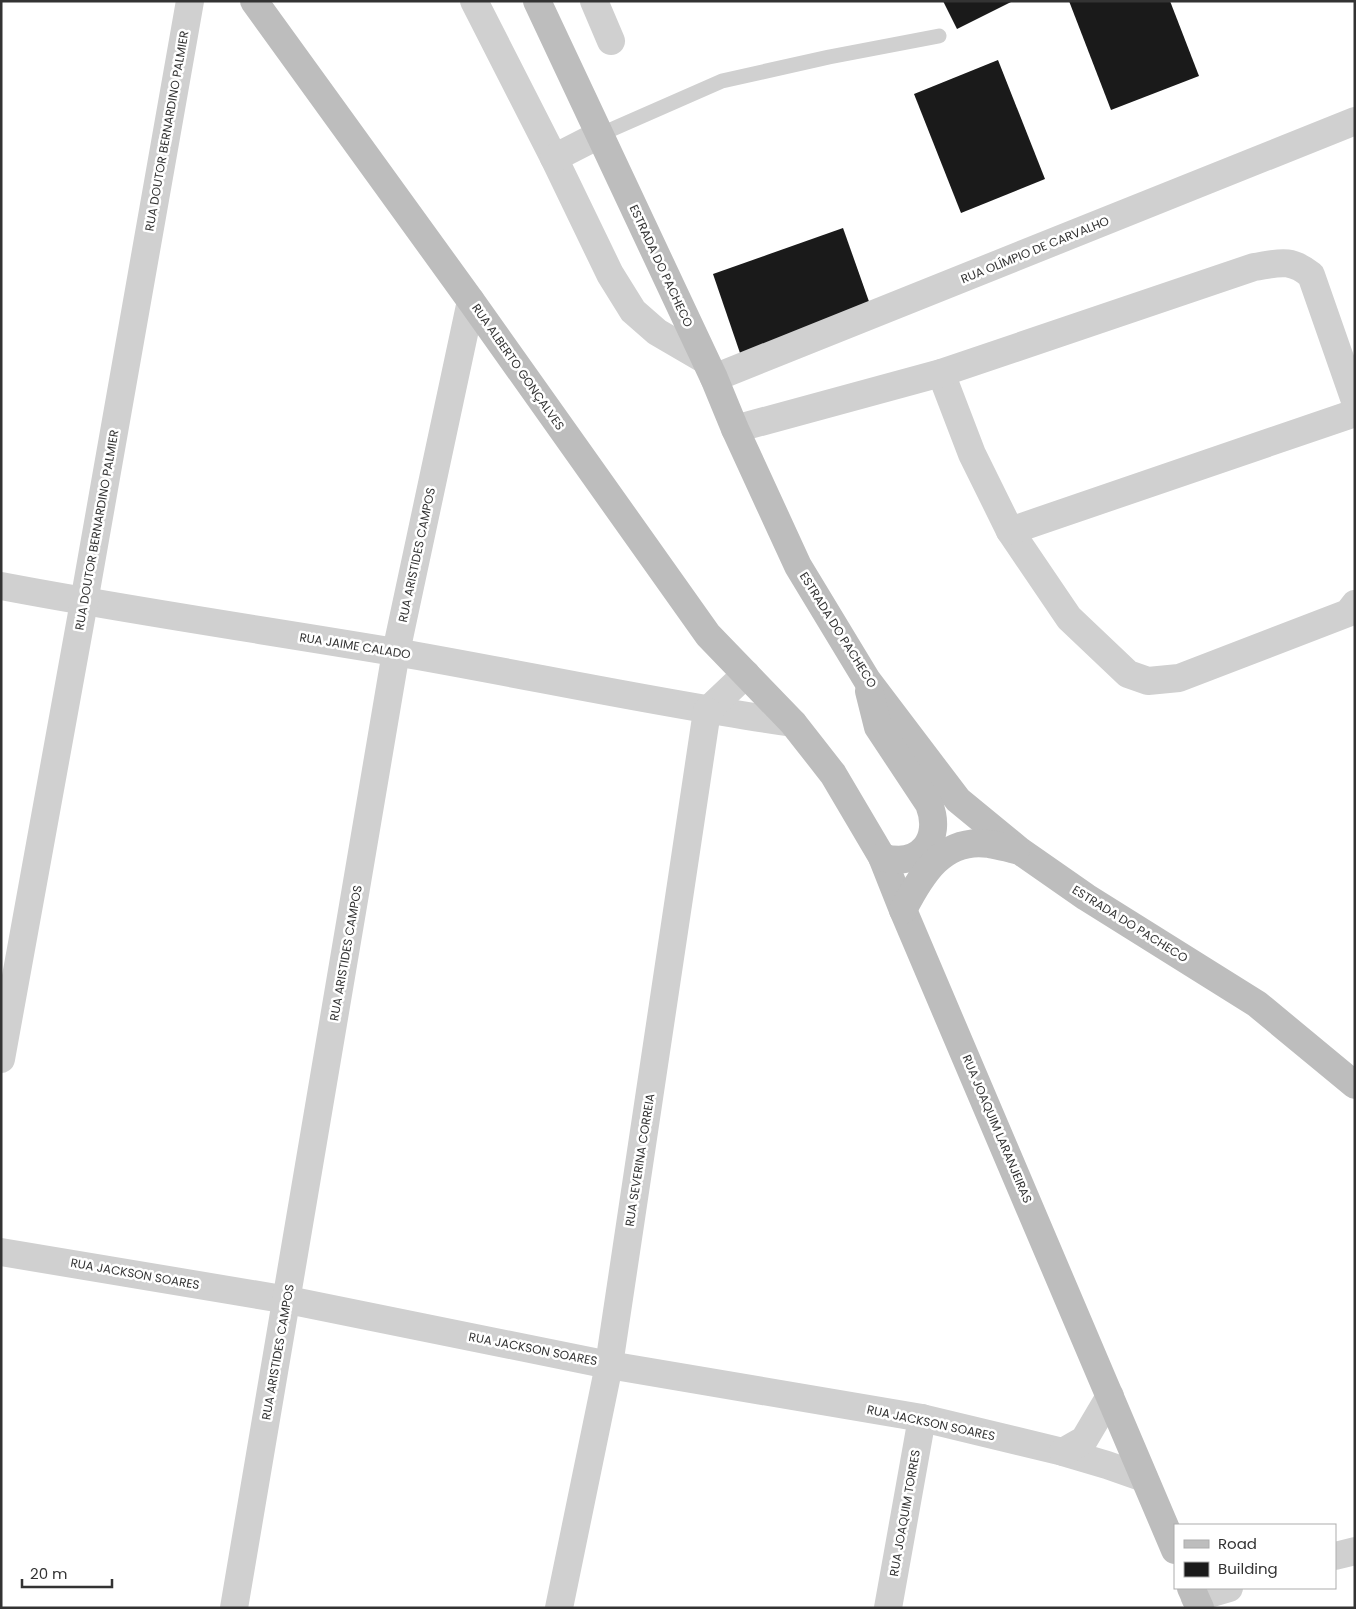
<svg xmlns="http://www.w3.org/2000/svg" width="1356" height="1609" viewBox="0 0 1356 1609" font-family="Poppins,sans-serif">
	<rect width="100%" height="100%" fill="#fff"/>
	<g fill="#1a1a1a">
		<path d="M943 1H1013L957 29Z"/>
		<path d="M1069 1H1170L1199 76 1111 110Z"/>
		<path d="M998 60 1045 179 961 213 914 94Z"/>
		<path d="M843 228 872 310 741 356 713 274Z"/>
	</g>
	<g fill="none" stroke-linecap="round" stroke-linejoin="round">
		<path stroke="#d0d0d0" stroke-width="15" d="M599 135 722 81 829 57 939 36"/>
		<g stroke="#d0d0d0" stroke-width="28">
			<path d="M474 1 554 158 610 274 633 311 657 332 705 360"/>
			<path d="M594 1 611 41"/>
			<path d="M554 158 599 135"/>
			<path d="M941 373 972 454 1010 531 1069 618 1128 674 1148 681 1179 678 1348 613 1355 604"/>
			<path d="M714 378 1355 121"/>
			<path d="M735 429 941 373 1254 267C1279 263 1290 258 1311 275L1355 401"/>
			<path d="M1010 531 1355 413"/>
			<path d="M1 586C132 611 264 630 395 652 528 675 660 704 793 723"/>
			<path d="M707 711 746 674"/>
			<path d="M1 1059 84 602 190 1"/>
			<path d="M1 1252 288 1300 609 1365 922 1418 1063 1452 1107 1465 1144 1478"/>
			<path d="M1063 1452 1084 1440 1110 1396"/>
			<path d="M1335 1556 1355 1551"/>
			<path d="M1195 1598 1229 1588"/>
			<path d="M234 1608 396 652 471 301"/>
			<path d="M559 1608 609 1365 707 711"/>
			<path d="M888 1608 922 1418"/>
		</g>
		<g stroke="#bdbdbd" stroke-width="28">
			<path d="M254 1 471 301 708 635 793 723 833 774 882 857 903 910 1175 1550"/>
			<path d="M537 1 714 378 735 429 798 566 867 680 958 800 1020 851 1086 897 1257 1004 1355 1085"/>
			<path d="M869 691 878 727 929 804C943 839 920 869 882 857"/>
			<path d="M903 910C921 875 943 837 989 844 998 845 1007 848 1016 850"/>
			<path d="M1191 1588 1200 1608"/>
		</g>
	</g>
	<g text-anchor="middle" stroke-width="5" stroke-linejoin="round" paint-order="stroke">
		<g font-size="12" fill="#333" stroke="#fff">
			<text transform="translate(167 131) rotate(-80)" y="4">RUA DOUTOR BERNARDINO PALMIER</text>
			<text transform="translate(1035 250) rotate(-22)" y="4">RUA OLÍMPIO DE CARVALHO</text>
			<text transform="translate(661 266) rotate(65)" y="4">ESTRADA DO PACHECO</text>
			<text transform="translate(518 367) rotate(55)" y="4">RUA ALBERTO GONÇALVES</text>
			<text transform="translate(97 530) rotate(-80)" y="4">RUA DOUTOR BERNARDINO PALMIER</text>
			<text transform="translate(417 555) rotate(-78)" y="4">RUA ARISTIDES CAMPOS</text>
			<text transform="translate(838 630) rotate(58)" y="4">ESTRADA DO PACHECO</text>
			<text transform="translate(355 646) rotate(9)" y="4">RUA JAIME CALADO</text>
			<text transform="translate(1130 924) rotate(32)" y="4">ESTRADA DO PACHECO</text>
			<text transform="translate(346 953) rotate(-80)" y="4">RUA ARISTIDES CAMPOS</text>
			<text transform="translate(997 1129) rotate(67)" y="4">RUA JOAQUIM LARANJEIRAS</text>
			<text transform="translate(640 1160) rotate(-81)" y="4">RUA SEVERINA CORREIA</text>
			<text transform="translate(135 1274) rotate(10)" y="4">RUA JACKSON SOARES</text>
			<text transform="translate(533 1349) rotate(11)" y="4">RUA JACKSON SOARES</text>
			<text transform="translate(278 1352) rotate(-80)" y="4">RUA ARISTIDES CAMPOS</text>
			<text transform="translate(931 1423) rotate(12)" y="4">RUA JACKSON SOARES</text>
			<text transform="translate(905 1513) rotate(-80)" y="4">RUA JOAQUIM TORRES</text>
		</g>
	</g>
	<rect width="1356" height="1609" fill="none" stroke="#333333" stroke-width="5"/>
	<rect x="1174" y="1524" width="162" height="65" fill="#ffffff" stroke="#adadad"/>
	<rect x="1184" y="1540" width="25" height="8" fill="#bdbdbd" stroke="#adadad"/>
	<text x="1218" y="1549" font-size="15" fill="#333333">Road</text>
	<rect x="1184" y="1562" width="25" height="15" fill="#1a1a1a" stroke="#adadad"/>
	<text x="1218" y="1574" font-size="15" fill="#333333">Building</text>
	<path d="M22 1579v8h90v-8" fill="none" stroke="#333333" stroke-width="2.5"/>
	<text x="30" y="1579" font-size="15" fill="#333333" stroke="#ffffff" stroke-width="4" paint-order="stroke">20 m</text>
</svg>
